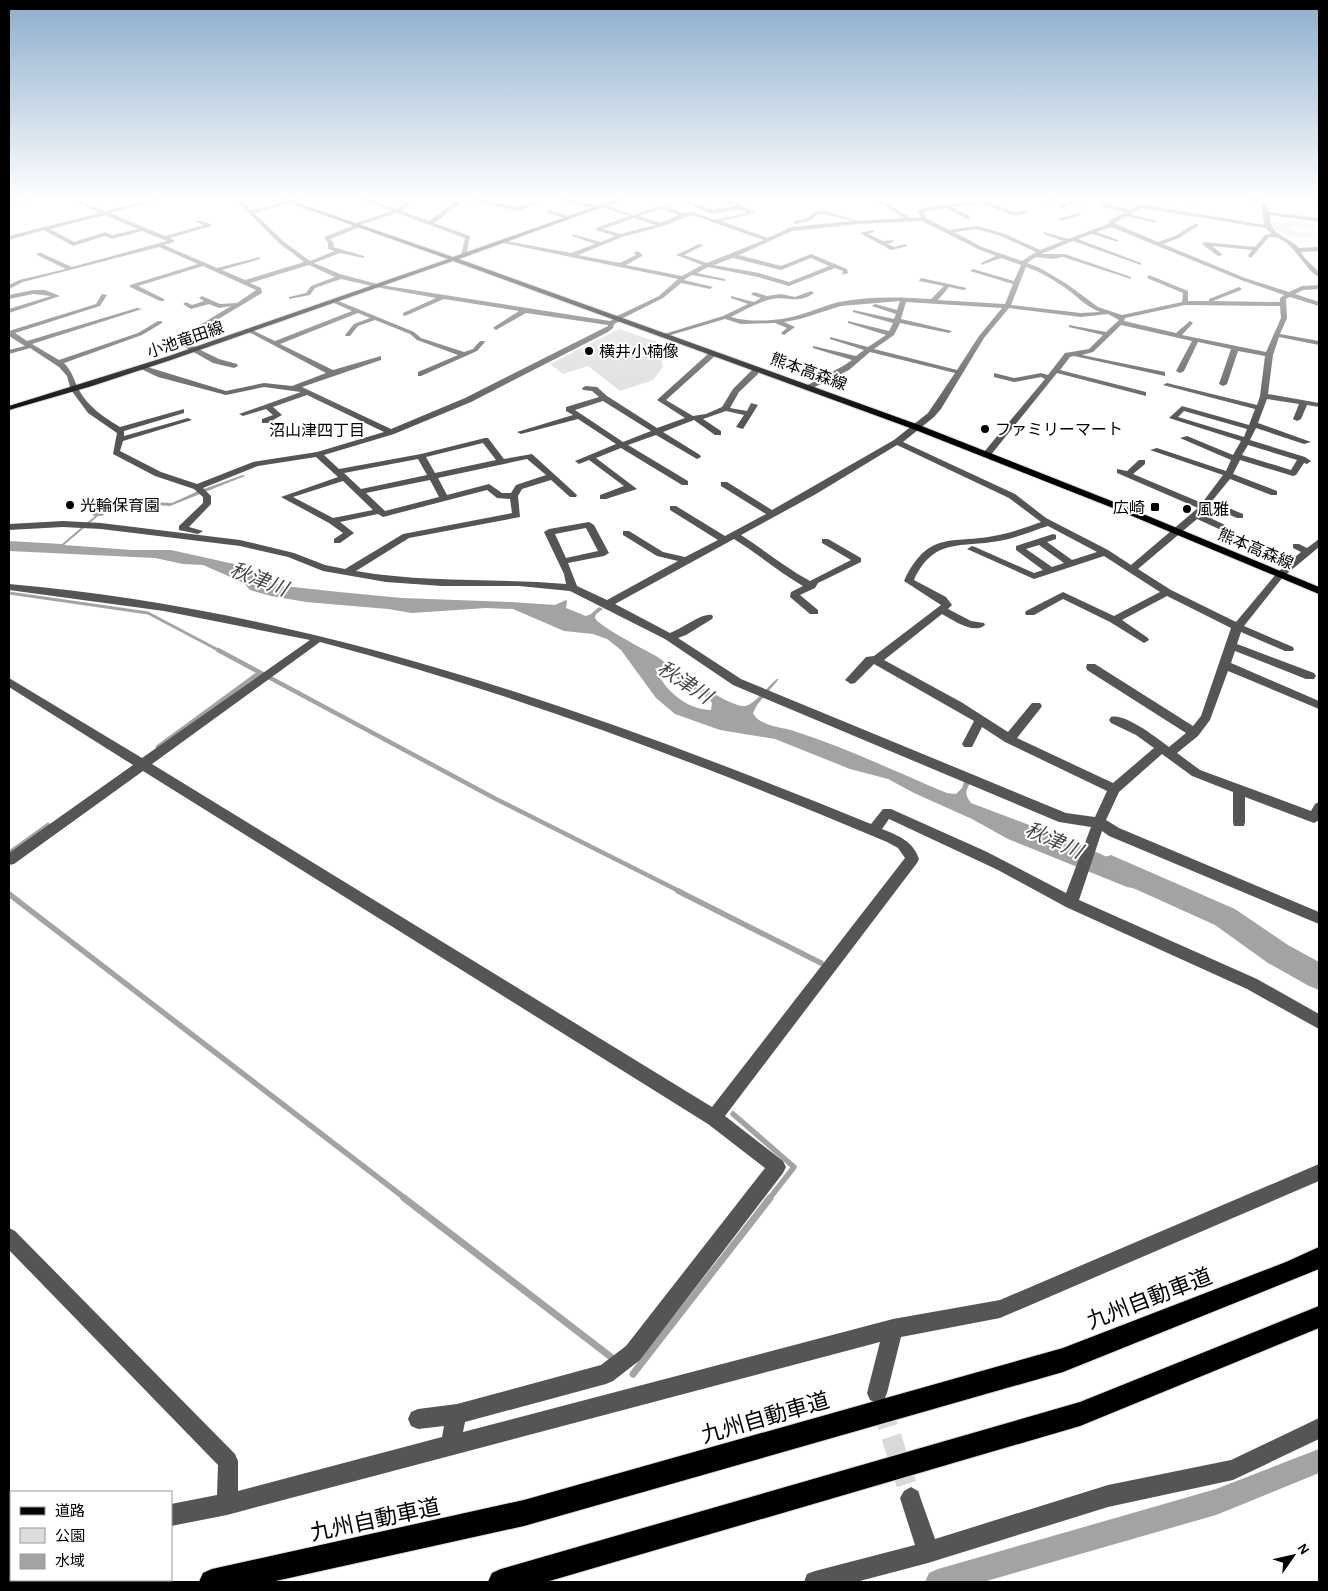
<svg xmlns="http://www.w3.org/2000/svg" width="1328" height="1591" viewBox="0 0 1328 1591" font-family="'Alegreya Sans','Noto Sans JP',sans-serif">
	<rect width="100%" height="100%" fill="#fff"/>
	<g fill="#dcdcdc">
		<path d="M1292 221 1315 224 1316 227 1312 229 1293 226 1288 228 1298 233H1313V236C1301 242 1277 235 1270 223Z"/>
		<path d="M619 329 657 342 663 367 653 380 620 391 588 366 563 374 550 364Z"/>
	</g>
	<path fill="#a3a3a3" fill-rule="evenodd" d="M243 475 245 476 170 506 126 503 113 508 102 516H98L64 545 132 550H171L243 566 264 579 284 586 339 592 402 598 511 602 555 605 566 600 567 601 566 608 586 616 591 614 599 607 603 609 596 614 595 618C597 625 645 650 656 656 672 667 729 708 745 706 754 705 769 685 777 679H779L757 705 753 713C759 726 782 727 794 731 847 748 896 772 947 793L956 794 962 788 964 782 970 783C965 792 965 795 971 803L1069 840 1141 872 1142 890 1127 887 1008 839 972 819 914 793 888 779 850 769 775 739 720 730 675 714 656 698 621 650 607 639 593 634 564 631 513 609 486 608 412 613 388 609 306 602 271 596 250 590 244 583 203 565 183 564 155 558 9 551V541L62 544 95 516 92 515 110 505 126 501 172 503 198 491ZM655 668 664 670 710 700 712 703 711 710C687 710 664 690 655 668Z"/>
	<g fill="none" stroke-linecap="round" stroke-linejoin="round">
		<path stroke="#a3a3a3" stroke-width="3" d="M9 593 148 613 220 651"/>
		<g stroke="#a3a3a3" stroke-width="4.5">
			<path d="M218 650 496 799 681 892"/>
			<path d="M158 747 259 673"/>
			<path d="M9 853 48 825"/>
		</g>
		<g stroke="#a3a3a3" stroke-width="5.5">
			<path d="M678 891 821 963"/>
			<path d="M9 894 406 1199"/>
			<path d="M733 1114 794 1167 769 1199"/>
		</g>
		<g stroke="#a3a3a3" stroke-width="7">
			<path d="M404 1198 611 1357"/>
			<path d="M633 1374 770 1198"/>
		</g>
		<path fill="#a3a3a3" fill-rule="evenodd" d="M1319 1449V1473L1216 1515 983 1582H925L929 1573 938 1569 1216 1489Z"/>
		<path fill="#a3a3a3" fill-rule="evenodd" d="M1111 855 1235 909 1288 945 1319 962V990L1309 986 1268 963 1215 925 1102 874 1098 866 1102 858Z"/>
		<path stroke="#d9d9d9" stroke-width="20" stroke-dasharray="20 10" stroke-linecap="butt" d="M882 1408 911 1498"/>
		<defs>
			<path id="major" d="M279 199H286L453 257 617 199H624L459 259 919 425 1119 504 1319 587V594L1113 508 913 429 453 261 171 360 92 386 9 410V406L166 357 448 259Z"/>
			<g id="highway">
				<path d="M1319 1247V1269L1063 1372 524 1526 271 1582H199L203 1573 212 1569 524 1500 1063 1348 1286 1262Z"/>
				<path d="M1319 1306V1328L1080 1426 546 1582H488L492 1573 501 1569 1080 1402Z"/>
			</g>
		</defs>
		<use href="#major" stroke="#dbdbdb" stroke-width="2"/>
		<use href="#highway" stroke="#dbdbdb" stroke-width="2"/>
		<g fill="#555" fill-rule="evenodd">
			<path d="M22 199H32L9 204V202Z"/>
			<path d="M70 199H76L105 211 152 199H160L110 213 165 236 204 225 196 222V220L211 224V226L170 238 174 240V242L164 245 217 268 260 257V259L222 270 245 280 304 262 279 243 235 199H240L251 210 296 199H304L254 213 283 241 310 261 335 251 328 249V243L324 237 352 226V224L392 211 361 199H368L396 209 412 199H417L401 211 429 221 460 199H475L519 207 540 199H546L519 211 466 199 434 223 470 236 466 256 461 255 465 238 397 213 360 225V227L330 239 334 243 333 247 364 256V258L340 253 314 263 340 274 381 285 610 321 614 319 615 317 659 296 678 279 503 243 501 240 571 253 595 244 572 236V234L601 242 615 236 596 230V228L629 216 600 207 598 209 557 199H566L600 206 602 204 634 215 661 205 684 213 694 212 715 220 747 213 740 209 713 214 680 201 692 199 688 201 713 210 735 206 718 199 731 200 755 213 721 221 768 238 791 227 853 221 823 214H818L811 220 796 224 793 222 807 218 814 212 823 210 857 221 904 218 875 199H880L911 218 921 217 918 211 926 207 1000 199 988 202 1015 212 1026 210 1029 212 1015 216 981 203 952 207 971 217 969 220 946 208 924 212 926 218 949 230 978 226 1005 234 1040 250 1063 241 1044 234V232L1068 239 1108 224 1109 221 1125 212 1099 206 1101 203 1130 210 1140 204 1264 225 1261 202 1239 199H1265L1269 212 1319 218V222L1270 215C1270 237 1286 234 1299 248L1319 247V251L1301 252 1304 257 1319 272V277C1301 267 1292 235 1269 237L1251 258 1248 256 1252 250 1212 246 1223 255 1218 256 1202 244 1205 242 1255 247 1265 235 1271 234 1266 228 1141 208 1130 214 1156 221V223L1126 216 1114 223 1158 242 1175 236 1194 224H1198V226L1179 238 1163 244 1245 278 1289 292 1302 286 1319 285V289L1303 290 1295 294 1319 302V306L1290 297 1286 299 1287 318 1280 334 1319 341V345L1279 337 1273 355 1268 394 1319 403V407L1307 405 1301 419 1297 421 1293 419 1299 404 1267 399 1258 423 1311 442 1304 444 1256 428 1250 440 1305 457 1311 461 1307 464 1304 463 1296 475 1293 476 1240 460 1233 474 1277 491V495H1271L1230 479 1212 501 1243 514V518H1237L1208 506 1202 514 1225 525V529H1219L1197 519 1138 569 1171 590 1236 622 1277 573 1301 552 1293 548V544H1299L1307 548 1319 539V547L1283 577 1244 626 1293 647 1294 649 1293 651H1285L1241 632 1237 644 1314 673 1316 676 1314 679H1306L1235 651 1231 663 1319 701V709L1228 671 1210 720 1198 736 1177 753 1200 770 1311 811 1315 804 1319 802V820L1314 823 1245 797V822L1244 826H1234L1233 822V792L1192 776 1162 754 1119 792 1106 820 1119 828 1319 912V924L1109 836 1102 831 1079 900 1257 979 1319 1014V1029L1247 989 1066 907 998 870 889 819 882 829C899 836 913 841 919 859L917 863 725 1116 783 1161 786 1167 783 1173 640 1360 613 1381 606 1384 465 1422 463 1432 893 1319 1000 1300 1319 1164V1181L1000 1318 901 1337 887 1393 884 1400 877 1403 870 1400 867 1393 880 1342 227 1515 171 1526V1504L217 1495 218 1465 9 1250V1228L15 1231 235 1454 238 1461V1491L442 1437 444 1426 418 1429 411 1426 408 1419 411 1412 418 1409 457 1404 601 1365 626 1346 765 1168 708 1124 143 771 14 864 9 865V853L133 765 9 687V678L142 758 310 640 164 611 9 590V584C310 610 594 711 871 824L883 809H891L985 851 1066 893 1091 827 1059 822 733 685 665 639 570 591 519 586H442L386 582 323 571 288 557 240 546 101 529 63 527 9 530V524L63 521 101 523 240 540 294 553 325 565 345 569 403 534 512 513 510 499 497 498 487 490 383 517 378 514 340 522 354 533 340 543H334V539L343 533 329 523 281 497 338 477 316 457 258 466 203 488 211 496V504L189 527 203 531 198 534 179 530V526L203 503V497L194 489 155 476 113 454 117 433 88 413 71 390 67 376 59 367 30 348 9 354V350L25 346 9 336V331L96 304 102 294 107 295 100 306 15 333 27 341 137 308 142 309 32 344 59 360 138 333 158 321H162V323L142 335 64 363C74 374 73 379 79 390 88 407 104 417 120 427L184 409V413L124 431V436L188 418 192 420 123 441 120 451 161 472 197 484 253 462 317 452 384 432 307 395 273 407 282 415 268 423H262V419L273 415 266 409 243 416 239 414 301 392 264 387 226 395 158 377 141 369V365L226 391 264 383 292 386 326 373 247 331 252 330 275 341 352 311 334 303V301L336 300 414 332 421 338 464 352 473 349 480 341H484L485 342 477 351 421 376H418V372L458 355 417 340 410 334 375 320 358 326 350 336H346L345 335 354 324 370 318 358 313 280 344 333 370 381 356V360L302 387 391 429 465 398 608 326V325L526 313 496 330 493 328 494 327 519 311 444 299 405 316 403 315V313L436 298 381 288 341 279 315 288 310 295 289 299V297L306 293 311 286 335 277 309 265 250 283 261 288 262 293 182 341 219 359 237 364 238 366 234 368 213 363 174 341 231 306 219 308 209 304 191 309 183 304 186 302 192 305 204 301 199 298 202 296 220 304 237 303 256 290 203 266 138 286 164 299V301H160L130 287V285L198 264 159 247 23 282 9 289V285L19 280 66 269 37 255V253H41L72 267 167 241 142 231 112 239 105 236 73 246 44 230 9 240V236L100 213ZM661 209 679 215 661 223 639 216ZM105 215 138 229 112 235 105 232 74 242 50 229ZM692 215 764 240 707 263 684 255 704 245 699 244 676 255 702 265 682 276 626 265 642 256V254L637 251 634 253 636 255 620 263 578 255 622 237 663 226ZM634 218 655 225 620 234 603 229ZM922 221 978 249 996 256 981 263V265L1001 258 1021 265 1014 281 973 269 970 271 1013 284 1005 304 938 300 949 287 964 290 967 288 921 278 919 281 944 286 931 299C901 297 869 296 839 302 826 305 813 311 799 315 779 321 751 323 731 317 743 311 755 304 768 300 786 294 796 306 814 293L811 291 795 297 781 294 767 296 754 292 751 294 752 295 761 298 754 302 731 296V298L748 304 723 316 661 335 664 337 725 319 741 324 775 323 787 328 781 333 784 335 795 327 784 322 800 319 841 306 900 301 897 310 875 304 872 306 896 314 894 319 853 310V312L893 323 889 331 848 321V323L886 335 868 347 830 337V339L864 350 856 356 813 346V348L852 360 843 366 804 387 811 389 849 370 870 352 955 373 928 413 894 440 772 510 727 482H721V486L766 514 725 536 676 506H670V510L718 540 685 557 663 552 629 531H623V535L657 556 678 561 607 600 577 586 568 563 604 556 609 553 594 525 589 522 549 529 544 532 564 574 566 584C496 578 425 583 356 571L409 538 520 517 518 496 522 489 551 480 570 497H576L577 495 532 454 504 459 488 438H485L421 454 339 469 324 455 394 434 471 402 608 332 613 328 614 324 620 321 621 319 663 298 681 283 710 289 713 287 684 280 692 275 725 281V279L697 273 708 267 758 277 789 286 835 268 843 271 842 275 848 273 847 269 811 254 781 266 739 255 792 231 859 224ZM1111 227 1241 280 1284 295 1280 298V302L1213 301 1241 290 1242 289 1239 287 1209 299V301H1188V291L1149 275 1147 278 1183 293 1182 302 1122 315 1098 307 1067 284 1040 268 1027 263 1036 257 1052 259 1063 257 1131 279V277L1065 254H1041L1073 241 1141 265V263L1078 239 1092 234 1118 242V240L1097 232ZM976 229 1001 236 1036 252 1022 261 982 247 954 232ZM733 258 781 270 811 258 829 266 789 282 759 273 714 265ZM1026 267C1039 271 1052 279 1064 287 1076 295 1086 307 1100 312L1081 313 1011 305ZM906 302 1002 308 979 336 957 370 874 349 894 335 900 323 949 333 952 331 901 319ZM1185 305 1280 306 1281 318 1266 352 1182 335 1193 323 1190 321 1176 333 1124 321 1125 318ZM1009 308 1081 317 1108 314 1119 320 1106 332 1069 325V327L1103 335 1089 349 1065 353 1048 375 1041 373 1014 378 994 373V377L1014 382 1041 377 1045 379 984 452 983 454 987 456H990L1057 373 1146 396V392L1060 370 1070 357 1074 356 1165 376V372L1082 355 1093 352 1121 325 1192 341 1176 371 1180 373 1184 371 1198 342 1231 349 1219 384 1223 386 1227 384 1238 351 1265 356 1260 396 1257 405 1167 383 1163 385 1255 409 1249 425 1182 406 1169 418 1241 441 1233 455 1187 436 1180 438 1231 460 1226 471 1157 448 1150 450 1223 475 1202 503 1133 474 1145 464V460H1139L1127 471 1117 469V473L1198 508 1131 565 1108 550 1046 518 1015 494 903 442 934 417 941 409 984 338ZM1184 411 1247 429 1244 437 1178 417ZM483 443 496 460 435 473 426 457ZM897 445 1009 498 1041 522C1027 527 1013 532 999 535 954 545 929 528 904 581L941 605 874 656 866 657 845 680 851 684 855 683 874 664 974 721 962 744 964 747H972L982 727 1005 742 1107 791 1095 817 1066 813 741 679 678 638 686 635 712 619 713 617 712 615C701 613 682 629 670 633L615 604 734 539C758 554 779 572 803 586L791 592 790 597 810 614H818V610L800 595 815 588 818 583 861 562V558L828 539H822V543L851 560 810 581C785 567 764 550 741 535L816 494ZM1248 445 1297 460 1291 470 1242 455ZM418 459 427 475 361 489 344 473ZM527 459 546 475 516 485 511 493H502L489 484 447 495 438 478ZM430 480 439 497 385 511 366 493ZM343 481 373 510 333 518 293 497ZM1048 526 1097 552 1072 560 1047 542 1056 539V535L1053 534 1016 546V550L1043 570 1034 573 975 547 972 546 967 549 1034 579 1104 556 1160 592 1114 616 1063 592 1026 611 1025 613 1026 615H1034L1063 599 1110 622 1144 643 1149 640 1148 638 1122 620 1167 596 1231 628 1201 716 1193 726 1095 664H1087L1086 667 1087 670 1186 733 1169 747C1157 738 1125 713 1111 717L1109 720 1111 723 1136 735 1154 748 1113 783 1017 738 1040 709 1042 706 1040 703H1032L1008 732 961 702 884 660 942 614C953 620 974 635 985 625L984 623 971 621 948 609 952 605 946 597 914 580C934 537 961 548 999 541 1016 538 1032 531 1048 526ZM586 528 598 551 566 558 555 534ZM1039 545 1064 563 1052 567 1026 549ZM320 642C515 693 702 764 887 842L898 848 905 858 712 1107 152 764Z"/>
			<path d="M1047 199H1057L1044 203 1041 201Z"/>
			<path d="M1071 199 1081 200 1062 208 1057 207 1072 200Z"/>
			<path d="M1169 199H1175L1171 202Z"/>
			<path d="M1188 199H1192L1191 201 1194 205 1186 203Z"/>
			<path d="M1315 199H1319V207L1316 205Z"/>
			<path d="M549 210 569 216 570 217 567 219 547 213Z"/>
			<path d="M1078 213 1083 214 1061 221 1058 219Z"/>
			<path d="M874 230V232L868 234 883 241 893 240V242L887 244 894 247 905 244 908 246 891 250 860 233Z"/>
			<path d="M33 290H45L60 296 9 313V309L51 296 33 294 9 299V295Z"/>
			<path d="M709 353 716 355 666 400 693 416 706 414 722 407 733 389 752 370H758V374L739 392 730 408 747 411 751 403 758 405 743 429 736 427 744 415 726 411 703 419 721 431V435H715L694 420 663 432 700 455 701 457 697 459 656 435 628 445 688 481V485H682L621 448 596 458 637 489 606 499H600V495L624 486 589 460 579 464 575 461 616 444 578 419 521 434 517 432 573 415 566 411V407L599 397 592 391 583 390 582 388 586 386 597 387 607 396 657 428 685 418 657 400ZM603 401 651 431 623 442 575 410Z"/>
			<path d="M1319 1418V1439L1233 1480 1108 1507 928 1563 856 1582H804L807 1574 815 1571 915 1545 900 1498 904 1491 911 1487 918 1491 935 1539 1108 1485 1231 1460Z"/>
			<rect x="9" y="1536" width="2" height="22"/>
		</g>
		<use href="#major" fill="#000" fill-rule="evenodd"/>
		<use href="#highway" fill="#000" fill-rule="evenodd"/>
	</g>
	<linearGradient id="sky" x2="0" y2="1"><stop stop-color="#8cadcc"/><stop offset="0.47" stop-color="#fff"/><stop offset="1" stop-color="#fff" stop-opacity="0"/></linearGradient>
	<rect width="1328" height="422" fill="url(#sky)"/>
	<g fill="#000" stroke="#fff" stroke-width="2">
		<circle cx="589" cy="351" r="5"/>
		<circle cx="985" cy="429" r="5"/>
		<circle cx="70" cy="505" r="5"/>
		<rect x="1150" y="502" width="10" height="10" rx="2.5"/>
		<circle cx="1187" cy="509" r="5"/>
	</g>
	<g text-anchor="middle" stroke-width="4" stroke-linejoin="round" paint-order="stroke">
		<g font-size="16" fill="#000" stroke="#fff">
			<text transform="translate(185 339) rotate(-19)" y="6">小池竜田線</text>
			<text transform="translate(809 371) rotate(20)" y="6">熊本高森線</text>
			<text transform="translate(1256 548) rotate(23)" y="6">熊本高森線</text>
		</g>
		<g font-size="16" fill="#000" stroke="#fff" text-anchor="start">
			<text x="599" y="357">横井小楠像</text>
			<text x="995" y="435">ファミリーマート</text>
			<text x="80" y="511">光輪保育園</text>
			<text x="1145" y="513" text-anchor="end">広崎</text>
			<text x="1197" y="515">風雅</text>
		</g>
		<g font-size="16" fill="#000" stroke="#fff">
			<text x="317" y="436">沼山津四丁目</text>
		</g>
		<g font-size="20" font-style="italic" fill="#444" stroke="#fff">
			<text transform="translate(259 579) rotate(21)" y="7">秋津川</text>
			<text transform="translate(685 682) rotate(33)" y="7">秋津川</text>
			<text transform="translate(1054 840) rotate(24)" y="7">秋津川</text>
		</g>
		<g font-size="22" fill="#000" stroke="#fff">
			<text transform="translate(1149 1298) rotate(-21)" y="8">九州自動車道</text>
			<text transform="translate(765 1417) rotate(-16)" y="8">九州自動車道</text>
			<text transform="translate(375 1519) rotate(-12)" y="8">九州自動車道</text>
		</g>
	</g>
	<rect width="1328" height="1591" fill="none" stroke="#000000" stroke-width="20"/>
	<rect x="10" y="1491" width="162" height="90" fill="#ffffff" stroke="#999999"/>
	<rect x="20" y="1507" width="25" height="8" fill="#000000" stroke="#999999"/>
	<text x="55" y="1516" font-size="15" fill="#000000">道路</text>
	<rect x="20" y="1528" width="25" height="15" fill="#dcdcdc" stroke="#999999"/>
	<text x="55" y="1541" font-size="15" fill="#000000">公園</text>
	<rect x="20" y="1554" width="25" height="15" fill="#a3a3a3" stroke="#999999"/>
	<text x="55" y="1566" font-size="15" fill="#000000">水域</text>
	<g transform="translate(1293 1556) rotate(56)" stroke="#ffffff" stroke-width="4" paint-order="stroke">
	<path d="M0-4L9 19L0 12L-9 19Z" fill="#000000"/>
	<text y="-8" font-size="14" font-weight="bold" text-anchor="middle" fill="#000000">N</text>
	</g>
</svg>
